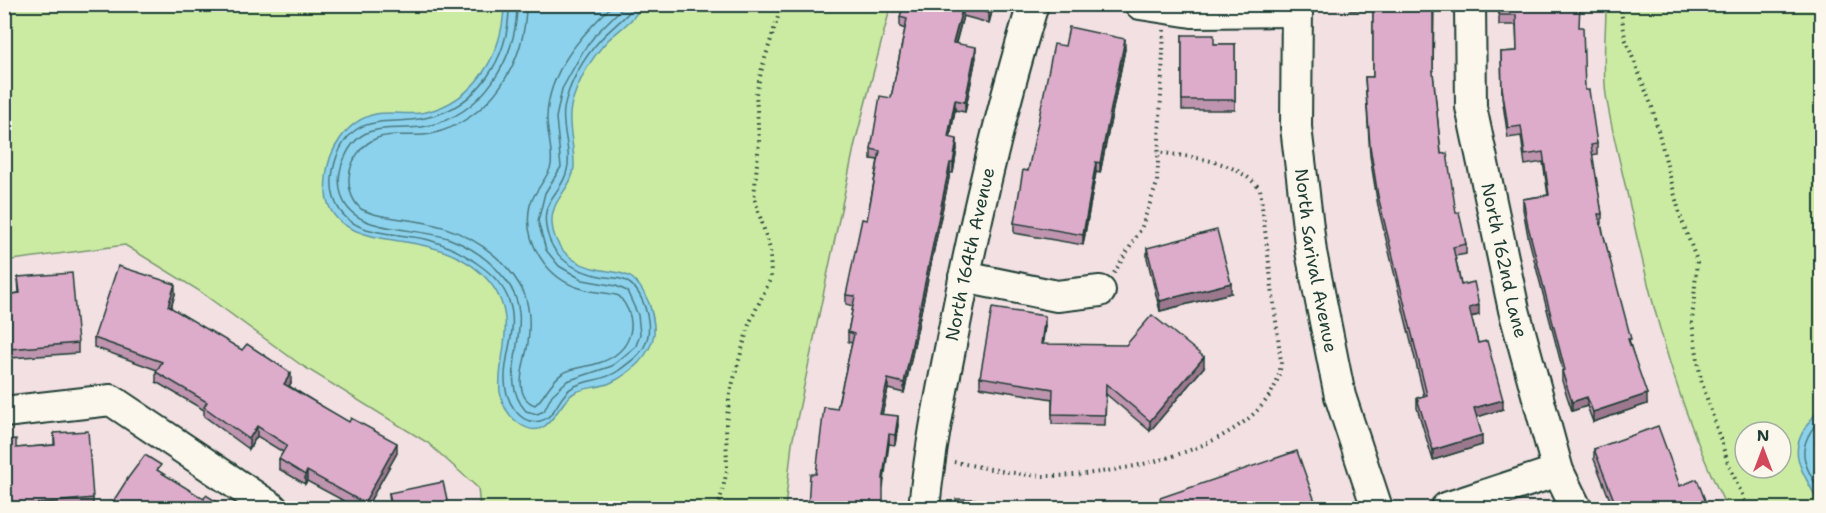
<svg xmlns="http://www.w3.org/2000/svg" width="1826" height="513" viewBox="0 0 1826 513" font-family="'Shantell Sans',sans-serif">
	<rect width="100%" height="100%" fill="#f2e0e2"/>
	<filter id="ink" filterUnits="userSpaceOnUse"><feTurbulence type="fractalNoise" baseFrequency=".0167" numOctaves="2"/><feDisplacementMap in="SourceGraphic" scale="12" xChannelSelector="R" yChannelSelector="G"/><feConvolveMatrix kernelMatrix="1 2 1 2 8 2 1 2 1" color-interpolation-filters="sRGB"/></filter>
	<g filter="url(#ink)">
		<g fill="#cbeba3" stroke="#75946c" stroke-width="1.5" fill-rule="evenodd">
			<path d="M4 5H891L855 143 792 443 785 508H480L478 488 428 443 301 365 198 290 125 245 5 261Z"/>
			<path d="M1606 5H1821V508H1727C1679 412 1653 311 1630 206 1622 170 1612 133 1606 95 1602 66 1606 34 1606 5ZM1745 432H1781V468H1745Z"/>
		</g>
		<g fill="#8cd2ed" stroke="#6096a3" stroke-width="1.5">
			<path d="M504 5H642C635 20 620 29 608 40 593 56 580 78 573 99 565 122 575 144 574 167 573 188 550 200 552 223 554 251 576 266 602 270 612 272 623 272 632 278 640 284 645 294 649 303 652 313 655 323 654 334 651 355 630 374 610 383 599 388 585 387 574 393 556 403 549 447 517 422 472 385 534 329 486 278 470 261 448 251 426 246 386 236 319 241 326 178 328 150 347 120 376 114 393 111 409 116 426 112 476 100 503 53 504 5Z"/>
			<path d="M1821 408V507C1799 463 1781 450 1821 408Z"/>
		</g>
		<g fill="none" stroke-linecap="round" stroke-linejoin="round">
			<g stroke="#4b797e" stroke-width="1.5">
				<path d="M509 4C510 57 478 107 425 118 389 126 355 110 337 156 332 170 330 185 334 198 347 239 395 231 429 240 447 245 463 253 478 264 491 273 504 286 509 301 519 329 504 353 505 380 505 398 518 426 540 421 556 418 558 395 573 387 588 379 604 381 618 371 627 364 640 356 645 345 654 326 644 289 624 280 616 277 608 278 600 276 575 271 553 258 547 232 539 198 562 195 567 170 572 151 561 129 564 109 568 84 584 57 601 39 612 27 626 18 636 4"/>
				<path d="M517 4C517 59 483 114 427 126 394 133 363 117 345 157 339 169 337 184 342 197 354 235 418 226 450 239 471 247 491 261 505 279 542 324 492 373 526 411L537 414 544 411 552 395 567 381 612 366 636 346 640 334 638 315 627 291 616 286 583 280 559 266 546 250 538 221 545 193 561 167 556 118 562 89 583 51 596 34 626 4"/>
				<path d="M526 4C526 63 490 120 431 134 413 138 389 131 373 140 348 153 340 190 361 209 381 219 405 218 427 223 467 231 506 256 524 293 530 308 530 327 528 343 526 360 510 396 535 405 546 396 549 382 563 373 574 367 587 367 599 363 632 352 641 322 619 296 607 292 594 293 583 289 547 280 522 241 530 205 534 191 550 175 551 165 553 150 547 134 547 119 547 72 582 34 614 4"/>
				<path d="M1822 417C1794 447 1802 463 1822 494"/>
			</g>
			<defs>
				<g id="minor">
					<path d="M1140 4 1192 12 1297 11"/>
					<path id="s1" d="M1297 4 1296 127 1311 252 1340 396 1377 508"/>
					<path id="s2" d="M1470 4 1471 107 1514 310 1558 471 1576 508"/>
					<path d="M964 277 1057 296 1100 291"/>
					<path d="M4 412 111 400 272 508"/>
					<path id="s3" d="M924 508C930 446 943 385 955 324 976 216 1001 110 1033 4"/>
					<path d="M1446 508 1558 471"/>
				</g>
			</defs>
			<use href="#minor" stroke="#1f3d34" stroke-width="34"/>
			<g stroke="#1f3d34" stroke-width="4" stroke-dasharray="1.5 4.5" stroke-linecap="butt">
				<path d="M1620 4 1625 38 1652 107 1680 215 1697 261 1692 322 1701 380 1728 463 1748 508"/>
				<path d="M1114 273 1141 229 1157 183 1164 30"/>
				<path d="M954 462C983 467 1019 476 1049 476 1116 476 1275 447 1281 362L1260 189C1235 159 1194 158 1157 152"/>
				<path d="M718 508 727 471 726 424 730 393 749 324 771 278 770 249 754 197 759 141 756 94 762 68 782 4"/>
			</g>
			<use href="#minor" stroke="#fbf7ec" stroke-width="30"/>
		</g>
		<g fill="#be94af" stroke="#1f3d34" stroke-width="1.5">
			<path d="M904 4H994L989 23 963 16 956 43 976 57 965 112 955 110 950 138 957 149 953 173H950L904 393 888 389 882 414 898 425 895 445 889 444 816 474 837 409 852 343 848 342V332L853 306 846 304V295L867 220 878 160 871 159V149L891 98 905 29 900 27V17Z"/>
			<path d="M1350 4H1434L1433 73 1441 154 1456 213 1466 244V254L1455 256 1461 285 1479 315 1471 317 1478 343 1503 409 1477 417 1482 445 1433 460 1417 408V398L1424 396 1378 206 1370 156 1365 77H1373V10H1350Z"/>
			<path d="M1499 4 1579 27 1585 90 1597 144V154L1592 155 1602 214V224H1601L1631 347 1647 404 1593 422 1587 406 1572 411 1562 381V371H1563L1528 236 1523 209V199L1548 195 1543 162 1525 165 1521 136 1508 138 1502 97 1501 52 1517 51 1516 25H1499Z"/>
			<path d="M1182 35 1214 44H1235V110H1182Z"/>
			<path d="M1065 46 1125 49 1100 173 1096 172 1083 245 1014 233V223L1028 171Z"/>
			<path d="M1147 248 1231 293 1160 311 1147 258Z"/>
			<path d="M18 277 78 343V353L11 358V371H4V295L19 293Z"/>
			<path d="M175 294 171 308 291 383 289 386 397 453 366 508H357L307 481 305 484 279 469V459L283 452 257 436 249 449 204 416V410L156 382V372L157 370 94 347V338Z"/>
			<path d="M1045 326 1042 344 1204 367 1150 431 1106 394 1105 425 1052 424V399L980 387V377Z"/>
			<path d="M54 433 93 498V508H4V440L16 448 54 445Z"/>
			<path d="M1594 449 1680 486 1708 508H1613L1594 459Z"/>
			<path d="M389 493 449 508H390Z"/>
		</g>
		<g fill="#9b788e" stroke="#1f3d34" stroke-width="1.5">
			<path d="M991 4H994L989 23V13Z"/>
			<path d="M963 6V16L953 52V43Z"/>
			<path d="M1125 39V49L1100 173V163Z"/>
			<path d="M976 47V57L965 112V102Z"/>
			<path d="M955 100V110L948 147V137Z"/>
			<path d="M957 139V149L953 173V163Z"/>
			<path d="M1096 162V172L1083 245V235Z"/>
			<path d="M950 163V173L904 393V383Z"/>
			<path d="M1231 283V293L1160 311V301Z"/>
			<path d="M175 284V294L168 316V306Z"/>
			<path d="M1479 305V315L1469 317V308Z"/>
			<path d="M1045 316V326L1041 354V344Z"/>
			<path d="M1204 357V367L1150 431V421Z"/>
			<path d="M291 373V383L284 393V384Z"/>
			<path d="M888 379V389L880 423V414Z"/>
			<path d="M1647 394V404L1593 422V412Z"/>
			<path d="M1587 397V406L1572 411V402Z"/>
			<path d="M1503 400V409L1474 418V408Z"/>
			<path d="M898 416V425L895 445V435Z"/>
			<path d="M257 426V436L249 449V439Z"/>
			<path d="M889 434V444L883 488V478Z"/>
			<path d="M1482 435V445L1433 460V450Z"/>
			<path d="M397 443V453L366 508H364V503Z"/>
			<path d="M307 471V481L305 484V475Z"/>
		</g>
		<g fill="#ddaccb" stroke="#1f3d34" stroke-width="1.5">
			<path d="M904 4H991L989 13 963 6 953 43 976 47 965 102 955 100 948 137 957 139 953 163H950L904 383 888 379 880 414 898 416 895 435 889 434 883 478V508H808L810 474H816L824 407 837 409 854 334 848 332 855 296 846 295 862 219 867 220 880 151 871 149 880 96 891 98 907 19 900 17Z"/>
			<path d="M1373 4H1433V72L1441 154 1447 153 1456 213 1459 212 1466 244 1453 247 1461 285 1474 282 1479 305 1469 308 1478 343 1487 341 1503 400 1474 408 1482 435 1433 450 1417 398 1427 395 1378 196 1370 146 1365 77H1373Z"/>
			<path d="M1499 4H1580L1579 27H1583L1585 90H1589L1597 144 1591 145 1602 214H1598L1631 339H1628L1647 394 1593 412 1587 397 1572 402 1562 371 1565 370 1528 226 1523 199 1549 195 1543 152 1525 155 1521 126 1508 128 1502 87 1501 52 1517 51 1516 15H1499Z"/>
			<path d="M1069 27 1125 39 1100 163 1096 162 1083 235 1014 223 1023 170 1028 171 1054 44 1065 46Z"/>
			<path d="M1182 35H1214V44H1235V100H1182Z"/>
			<path d="M1217 230 1231 283 1160 301 1147 248Z"/>
			<path d="M118 266 175 284 168 306 242 350 247 344 291 373 284 384 349 422 351 418 397 443 364 503 307 471 305 475 279 459 287 445 257 426 249 439 204 407 207 402 156 372 162 362 94 338Z"/>
			<path d="M72 273 78 343 10 349 11 361 4 362V295L20 293 18 277Z"/>
			<path d="M992 308 1045 316 1041 344 1126 345 1152 315 1204 357 1150 421 1106 384 1105 415 1052 414 1053 389 980 377Z"/>
			<path d="M1658 426 1680 486 1697 479 1708 508H1617L1594 449Z"/>
			<path d="M88 431 93 498 4 507V440L16 439V448L55 445 54 433Z"/>
			<path d="M1297 451 1317 507 1313 508H1128L1161 502 1160 498Z"/>
			<path d="M145 455 161 465 157 470 204 499 206 495 222 505 220 508H109L128 478Z"/>
			<path d="M443 482 449 508H392L389 493Z"/>
			<rect x="956" y="499" width="19" height="9"/>
		</g>
	</g>
	<g text-anchor="middle" stroke-width="4.5" stroke-linejoin="round" paint-order="stroke">
		<g font-size="18" fill="#1f3d34" stroke="#fbf7ec">
			<text dy="6" stroke="none"><textPath href="#s3" startOffset="258">North 164th Avenue</textPath></text>
			<text dy="6" stroke="none"><textPath href="#s1" startOffset="258">North Sarival Avenue</textPath></text>
			<text dy="6" stroke="none"><textPath href="#s2" startOffset="260">North 162nd Lane</textPath></text>
		</g>
	</g>
	<rect width="1826" height="513" fill="none" stroke="#fbf7ec" stroke-width="24"/>
	<rect x="12" y="12" width="1802" height="489" fill="none" stroke="#1f3d34" stroke-width="2" filter="url(#ink)"/>
	<g transform="translate(1763 450)"><circle r="28" fill="#fbf7ec" stroke="#a3ada2" stroke-width="1.5"/>
	<path d="M0-4.5L10 22L0 15L-10 22Z" fill="#d1495b"/>
	<text y="-9" font-size="16" font-weight="bold" text-anchor="middle" fill="#1f3d34">N</text>
	</g>
</svg>
